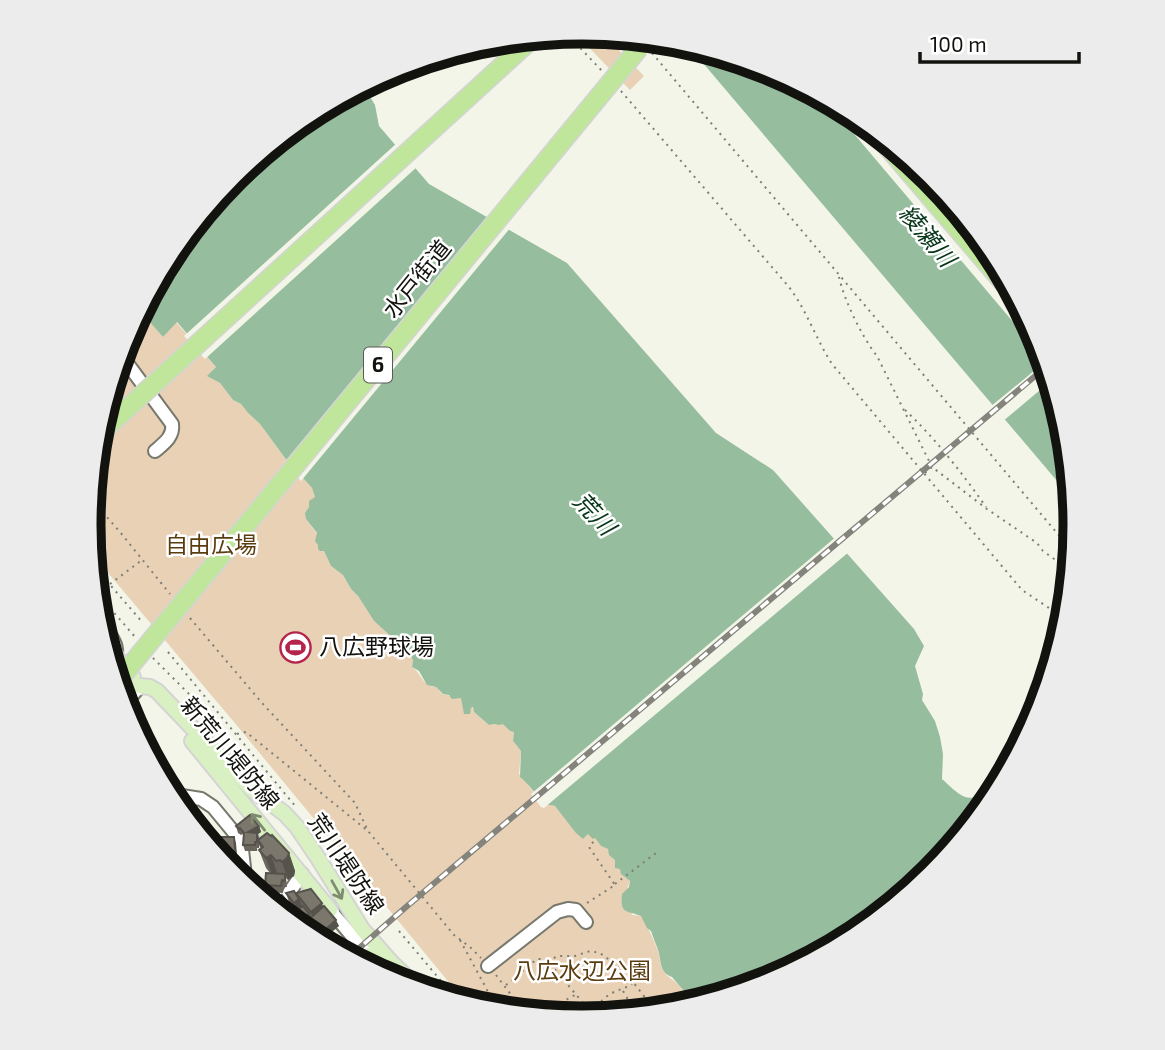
<svg xmlns="http://www.w3.org/2000/svg" width="1165" height="1050" viewBox="0 0 1165 1050" font-family="'Exo 2','Noto Sans JP',sans-serif">
	<rect width="100%" height="100%" fill="#f4f5e9"/>
	<g fill="#e9d1b6">
		<path d="M574 32 603 34 644 76 630 90Z"/>
		<path d="M444 54 420 74 404 79 394 69Z"/>
		<path d="M139 314 147 319 163 337 176 322 216 367 208 376 220 383 233 400 241 404 248 413 260 424 285 458 312 488 315 497 309 507 306 519 317 534 318 545 324 551 331 566 343 575 351 589 358 596 374 621 397 642 398 646 405 648 413 660 412 667C422 674 423 687 436 687L442 694 461 698 471 708H473L474 712 489 725 503 723 510 731 514 732 513 741 521 751 519 774C531 785 537 804 555 806L583 839 588 834 595 838 601 846 608 849 621 869V874L630 881 627 889 632 915 641 916C648 927 652 936 656 946 660 953 659 961 662 968 665 977 676 980 681 988L695 1004 678 1009 582 1018 486 1009 466 1003 234 722 92 554 89 525 99 428 127 336Z"/>
	</g>
	<g fill="#96bd9d">
		<path d="M686 43 772 69 822 96 1025 336 1028 334 1043 352 1067 429 1074 501Z"/>
		<path d="M363 85 375 105 379 126 429 184 567 263 716 433 773 470 914 629 924 646 915 666 923 694 922 700 935 721 940 737 943 754 942 779C949 785 957 794 965 797 975 800 983 792 994 798L931 874 856 936 771 981 695 1004 672 977C658 972 662 959 657 947 655 942 653 937 651 931L647 928 641 916C627 910 620 915 622 894L629 887 630 881 621 874 620 869 615 868V860L609 855 608 849 601 846 595 838 593 839 588 834 583 839 576 833 555 806 544 804C536 795 529 784 520 777L521 751 513 741 514 732 510 731 503 724 499 725 495 724 489 725 474 712 473 707 471 708 470 714H464L461 698 452 699 449 695 443 694 436 687 427 685 419 671 412 667 413 660 405 648H403L399 651 398 650 397 642 374 621 358 596 351 589 343 575 331 566 324 551H320L318 549V545L315 541 317 533 306 519 305 513 309 507V501L315 497 312 488 285 458 260 424 248 413 241 404 233 400 220 383 207 376 216 367 177 322 163 337 147 319 139 314 172 250 234 176 309 114Z"/>
	</g>
	<g fill="#f4f5e9">
		<path d="M397 143 418 166 205 359 184 336Z"/>
		<path d="M489 214 511 227 301 481 284 463Z"/>
		<path d="M1046 361 1052 380 1002 422 990 407Z"/>
		<path d="M837 536 850 551 544 808 541 807 531 794Z"/>
		<path d="M978 817 931 874 856 936 803 964Z"/>
	</g>
	<g fill="none" stroke-linecap="round" stroke-linejoin="round">
		<defs>
			<g id="minor">
				<path d="M121 355 172 424C174 437 163 444 155 451"/>
				<path d="M98 617C107 632 125 648 111 664"/>
				<path d="M124 705 140 686"/>
				<path d="M142 742 144 743"/>
				<path d="M169 794 201 799 213 807 241 841 246 885"/>
				<path d="M259 895 286 898"/>
				<path d="M277 910 302 874"/>
				<path d="M330 910 368 955"/>
				<path d="M488 966 557 912 568 909 576 910 586 922"/>
			</g>
			<g id="major">
				<path d="M103 636 117 658 133 677"/>
				<path d="M140 686 150 687 157 691 251 789 284 813 297 827 318 858 362 929 391 962 419 989"/>
				<path d="M192 741 330 910"/>
				<path d="M846 941 943 859"/>
				<path d="M368 955 386 977"/>
			</g>
			<path id="highway" d="M867 123 1020 302"/>
		</defs>
		<use href="#minor" stroke="#77786d" stroke-width="16"/>
		<use href="#major" stroke="#d4d4d4" stroke-width="18"/>
		<use href="#highway" stroke="#d4d4d4" stroke-width="21"/>
		<g stroke="#7d7e76" stroke-width="2" stroke-dasharray="2 5" stroke-linecap="butt">
			<path d="M566 33 603 72"/>
			<path d="M652 53 1073 552"/>
			<path d="M621 91 789 287C807 311 816 339 832 364L1022 590 1067 620"/>
			<path d="M839 277C844 300 862 337 877 356L932 467"/>
			<path d="M905 410C934 437 963 474 986 507"/>
			<path d="M925 473 932 467 987 509 1037 543 1043 551 1071 571"/>
			<path d="M91 504 106 516 120 532 170 594"/>
			<path d="M93 565 143 623"/>
			<path d="M110 584 142 560"/>
			<path d="M96 592 136 638"/>
			<path d="M190 618 262 703 355 803 368 831 454 935 470 947 481 958"/>
			<path d="M168 652 296 807"/>
			<path d="M153 658 205 710 236 754"/>
			<path d="M237 734 246 732 368 831"/>
			<path d="M311 825 383 909"/>
			<path d="M615 884 656 853"/>
			<path d="M587 903 615 885 589 847 594 841"/>
			<path d="M399 931 457 1000"/>
			<path d="M460 940 498 1010"/>
			<path d="M548 962 557 956H575L590 951 600 953 615 964 631 971 633 977V982L644 996 642 1002 624 1014"/>
			<path d="M496 975 525 1013"/>
			<path d="M430 982 436 988 442 984"/>
			<path d="M506 985 537 959H546L595 1017"/>
			<path d="M623 991 636 1013"/>
			<path d="M591 1011C597 1005 603 999 610 994 617 990 624 989 632 984"/>
			<path d="M528 1013 539 1005 562 1002 575 995"/>
			<path d="M576 1018 586 1009"/>
		</g>
		<use href="#minor" stroke="#fff" stroke-width="12"/>
		<use href="#major" stroke="#d9f0c3" stroke-width="14"/>
		<use href="#highway" stroke="#bfe69b" stroke-width="18"/>
		<defs>
			<path id="rail" d="M349 957 406 907 1047 366"/>
		</defs>
		<use href="#rail" stroke="#84847c" stroke-width="6"/>
		<use href="#rail" stroke="#fff" stroke-width="3.5" stroke-dasharray="10" stroke-linecap="butt"/>
		<defs>
			<g id="highway-bridge">
				<path d="M98 435 535 36"/>
				<path d="M117 682 639 48"/>
			</g>
		</defs>
		<use href="#highway-bridge" stroke="#d4d4d4" stroke-width="21" stroke-linecap="butt"/>
		<use href="#highway-bridge" stroke="#bfe69b" stroke-width="18"/>
	</g>
	<g fill="#6a665e">
		<path d="M236 826H259L261 832 258 834 259 839 289 853 295 871 294 876 288 880 286 878 287 887H284L283 893 267 892 265 885 270 873 266 868 259 850 261 849 259 845V848H257V851H245L243 845 244 836 243 834 241 835 238 833Z"/>
		<path d="M286 893 297 895 323 907 339 926H301L296 917 293 920 297 926 276 909 280 907 278 901 294 913 297 911 289 902Z"/>
	</g>
	<g fill="#56534c">
		<path d="M259 826 261 832 258 834 259 839 258 840 259 848 257 842 248 832Z"/>
		<path d="M234 837 236 843 239 879 236 876Z"/>
		<path d="M289 853 295 871 294 876 288 880 282 862Z"/>
		<path d="M271 855 277 873 273 877 266 858Z"/>
		<path d="M299 899 303 908 297 912 294 903Z"/>
		<path d="M322 903 324 909 313 919 311 912Z"/>
		<path d="M292 908 296 917 291 921 288 912Z"/>
		<path d="M309 914 312 920 303 927 300 921Z"/>
		<path d="M336 920 339 926 320 942 315 939Z"/>
	</g>
	<g fill="#7b776d" stroke="#56534c" stroke-width="2">
		<path d="M250 815 259 826 248 832 257 833V842H255V845H243L244 833 240 828 239 829 236 826Z"/>
		<path d="M267 833 271 836 272 835 289 853 287 858 282 862 280 860 276 861 271 855 266 858 259 850 263 847 258 840Z"/>
		<path d="M219 837H234L236 863V861H224V853H219Z"/>
		<path d="M214 841V850L207 842Z"/>
		<path d="M216 852 221 853V859Z"/>
		<path d="M223 861H236V876L233 874Z"/>
		<path d="M266 873 285 874V881L282 880 281 886 265 885Z"/>
		<path d="M311 889 322 903 311 912 296 893Z"/>
		<path d="M294 891 299 899 294 903 286 893Z"/>
		<path d="M282 895 292 908 288 912 278 901Z"/>
		<path d="M280 906 296 924 295 925 276 909Z"/>
		<path d="M303 906 309 914 300 921 294 913Z"/>
		<path d="M324 906 336 920 315 939 308 935 299 928Z"/>
		<path d="M363 955 369 960 364 965 357 962Z"/>
	</g>
	<defs><path id="oneway-shaft" d="M-6 0H5M1.5-3L5.5 0L1.5 3" fill="none" stroke-width="1.6" stroke-linecap="round" stroke-linejoin="round" transform="scale(1.75)"/></defs>
	<g stroke="#7f8c72">
		<use href="#oneway-shaft" transform="translate(258 822) rotate(-129)"/>
		<use href="#oneway-shaft" transform="translate(337 890) rotate(61)"/>
	</g>
	<defs>
		<symbol id="stadium-ring" viewBox="-11 -11 22 22"><circle r="9.5" fill="#fff" stroke="#b5244c" stroke-width="1.5"/><path d="M0-5a6.5 5 0 1 0 0 10a6.5 5 0 1 0 0-10ZM-3.5-1.8h7v3.6h-7Z" fill="#b5244c"/></symbol>
	</defs>
	<g fill-rule="evenodd">
		<use href="#stadium-ring" x="278" y="630" width="35" height="35"/>
	</g>
	<g text-anchor="middle" stroke-width="5" stroke-linejoin="round" paint-order="stroke">
		<rect fill="#fff" stroke="#595956" stroke-width="2" x="364" y="347.5" width="28" height="35" rx="5"/>
		<g font-size="21" font-weight="bold" fill="#12120e">
			<text x="378" y="372">6</text>
		</g>
		<g font-size="23" fill="#12120e" stroke="#fff">
			<text transform="translate(417 279) rotate(-51)" y="8">水戸街道</text>
			<text transform="translate(230 753) rotate(50)" y="8">新荒川堤防線</text>
			<text transform="translate(346 864) rotate(56)" y="8">荒川堤防線</text>
		</g>
		<g font-size="23" fill="#5b3c0f" stroke="#fff">
			<text x="211" y="553">自由広場</text>
			<text x="582" y="979">八広水辺公園</text>
		</g>
		<g font-size="23" fill="#12120e" stroke="#fff" text-anchor="start">
			<text x="319" y="655">八広野球場</text>
		</g>
		<g font-size="24" font-style="italic" fill="#083618" stroke="#fff">
			<text transform="translate(927 236) rotate(50)" y="8">綾瀬川</text>
			<text transform="translate(594 514) rotate(47)" y="8">荒川</text>
		</g>
	</g>
	<path d="M0 0H1165V1050H0ZM101 525a481 481 0 1 1 962 0a481 481 0 1 1-962 0Z" fill="#ececec" fill-rule="evenodd"/>
	<path fill="none" stroke="#12120e" stroke-width="9" d="M101 525a481 481 0 1 1 962 0a481 481 0 1 1-962 0Z"/>
	<path d="M920 52v10h159v-10" fill="none" stroke="#12120e" stroke-width="3.5"/>
	<text x="930" y="52" font-size="21" fill="#12120e" stroke="#ffffff" stroke-width="5" paint-order="stroke">100 m</text>
</svg>
